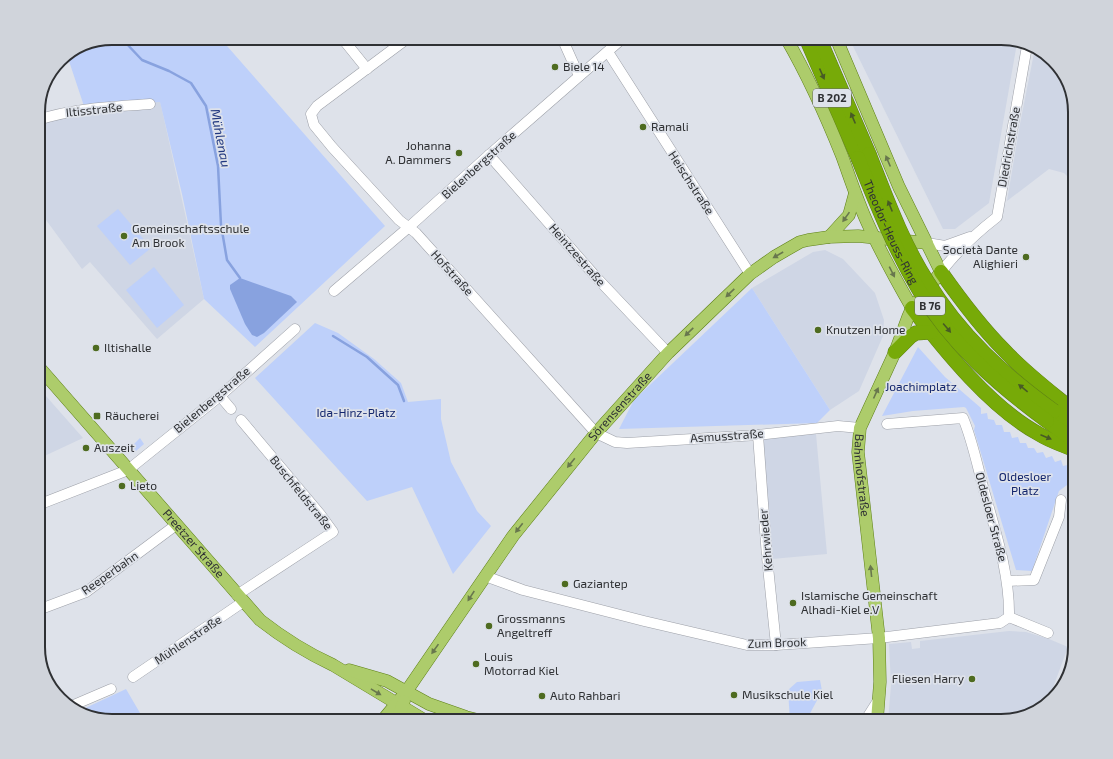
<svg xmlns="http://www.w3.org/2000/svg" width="1113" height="759" viewBox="0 0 1113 759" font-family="'Exo 2',sans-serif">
	<rect width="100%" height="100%" fill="#dee2ea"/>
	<g fill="#cfd6e5">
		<path d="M849 38H1001L1017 43 989 203 955 229H943Z"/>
		<path d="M1035 48 1042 51 1067 79 1075 112V184L1064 173 1049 169 1007 201 1020 124Z"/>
		<path d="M160 101 204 299 157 339 90 262 82 269 38 209V123L84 106Z"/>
		<path d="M825 250 843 259 875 293 884 320 883 336 859 391 830 410 752 288 813 252Z"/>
		<path d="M38 387 83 438 38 459Z"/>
		<path d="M816 434 827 554 772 559 761 438Z"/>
		<path d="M1009 631 1026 632 1049 639 1068 647 1048 701 1034 713 1001 721H888L891 685 889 644 911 642 912 649 920 648V641Z"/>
		<path d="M140 713 149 721H124Z"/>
	</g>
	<g fill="#bed0fa">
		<path d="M112 38H220L385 226 255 347 204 299 182 194 160 102 84 106 67 55 84 44Z"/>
		<path d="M118 209 151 248 130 265 97 226Z"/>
		<path d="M154 267 184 305 157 328 126 290Z"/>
		<path d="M752 288 830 410 817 423 619 429 634 400Z"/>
		<path d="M315 323 338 333 374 359 401 383 408 402 441 399V419L451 462 477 511 491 526 453 574 412 487 367 501 255 378Z"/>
		<path d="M918 347 945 377 981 408V414L987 413 988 419 994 420 996 425H1002L1004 432H1010L1012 438 1018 437 1020 443H1026L1028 448H1034L1037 453 1043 452 1046 458 1052 456 1055 462 1061 460 1063 466 1072 464 1075 465V479L1059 491 1032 571 1016 570 974 430 975 426 966 408 964 407 913 411 882 416Z"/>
		<path d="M140 438 144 444 136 451H131L130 448Z"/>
		<path d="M820 680 822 691 807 719H804V721H790L788 690 797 682Z"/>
		<path d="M126 689 140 713 124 721H112L79 711Z"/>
	</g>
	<path fill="#88a2df" d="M240 278 291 296 297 302 264 333 257 337 252 335 245 324 230 289V285Z"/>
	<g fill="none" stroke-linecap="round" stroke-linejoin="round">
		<g stroke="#88a2df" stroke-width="2.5">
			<path d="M125 38V42L142 60 169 71 191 83 206 106 218 166 221 225 227 260 240 278"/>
			<path d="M333 336 367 357 398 385 404 401"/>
		</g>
		<defs>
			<g id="minor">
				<path d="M342 38 367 69"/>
				<path d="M408 38 317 106 311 114 314 125 332 147 399 220 416 233 596 433 615 442 627 443 758 435 838 426 860 428"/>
				<path d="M562 38 579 76"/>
				<path d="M608 52 750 274"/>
				<path d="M38 120C74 108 113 107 150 104"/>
				<path d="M489 155 596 277 668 353"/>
				<path d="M927 243 945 246 970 237"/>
				<path d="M941 272C958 250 975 234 997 217L1027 46"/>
				<path d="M334 291 409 227 489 155 623 38"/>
				<path d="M220 396 231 409"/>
				<path d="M887 424 963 418C973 442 978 469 985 494 996 533 1010 576 1009 617"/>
				<path d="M758 435 767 557 776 645"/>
				<path d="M38 505 128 470 220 396 295 329"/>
				<path d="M485 576 523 590 644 621 747 645H776L879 638 1000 623 1009 617"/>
				<path d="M1007 581 1034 580 1059 517 1061 500"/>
				<path d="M237 595 333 532 320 514 241 420"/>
				<path d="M38 610 86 592 176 525"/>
				<path d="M1009 617 1048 633"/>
				<path d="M133 677 243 602"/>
				<path d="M69 707 111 689"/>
				<path d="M865 721 879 699"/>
			</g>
			<g id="major">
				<path d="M786 38C808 76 826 116 842 156 850 178 857 200 867 222 880 251 896 280 912 308"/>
				<path id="s1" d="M836 38 899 187 941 272 912 308 908 317 895 352 860 428 858 452 879 638 880 682 877 721"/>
				<path d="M829 237 849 215 855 193"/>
				<path id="s2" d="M38 366 260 620C283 638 307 653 333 665L426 721"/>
				<path d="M349 670 387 681 429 704 466 717 482 721"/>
				<path id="s3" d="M382 721 406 692 513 536 596 433 668 353 750 274 774 257 800 242 808 240 829 237 858 236 927 243"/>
				<path d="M397 721 404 701"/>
			</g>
			<g id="highway">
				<path d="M806 38 858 158"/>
				<path d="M819 38 869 154"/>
				<path d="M941 272C960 299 980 326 1004 350 1025 373 1051 392 1075 412"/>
				<path d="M912 308C945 351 991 408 1039 434 1050 441 1063 445 1075 450"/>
				<path d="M895 352 911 336 916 333 931 332"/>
				<path d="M1054 411 1075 424"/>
				<path d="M1047 421 1075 441"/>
			</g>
		</defs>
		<use href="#minor" stroke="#9da0a8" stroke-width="11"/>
		<use href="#major" stroke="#5e8017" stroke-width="13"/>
		<use href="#highway" stroke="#5e8017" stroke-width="15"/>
		<use href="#minor" stroke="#fff" stroke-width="10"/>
		<use href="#major" stroke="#adcc6b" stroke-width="12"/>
		<use href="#highway" stroke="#77aa08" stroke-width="14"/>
		<defs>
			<g id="highway-bridge">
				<path d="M869 154C886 197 902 242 927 281 960 335 1004 375 1054 411"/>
				<path id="s4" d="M858 158C876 203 894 248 919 290 950 343 998 385 1047 421"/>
			</g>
		</defs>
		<use href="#highway-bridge" stroke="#5e8017" stroke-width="15" stroke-linecap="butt"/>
		<use href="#highway-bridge" stroke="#77aa08" stroke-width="14"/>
	</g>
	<defs><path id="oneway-solid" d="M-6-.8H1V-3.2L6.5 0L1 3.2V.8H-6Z"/></defs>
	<g fill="#485b25">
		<use href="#oneway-solid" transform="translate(822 74) rotate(66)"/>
		<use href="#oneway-solid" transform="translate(853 118) rotate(-113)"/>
		<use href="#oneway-solid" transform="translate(890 206) rotate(-112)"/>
		<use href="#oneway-solid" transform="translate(947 328) rotate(50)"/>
		<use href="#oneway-solid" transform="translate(1023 388) rotate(-141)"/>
		<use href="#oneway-solid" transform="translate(1046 437) rotate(23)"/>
	</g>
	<g fill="#68774d">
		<use href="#oneway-solid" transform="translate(888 161) rotate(-113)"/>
		<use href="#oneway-solid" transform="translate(846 217) rotate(125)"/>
		<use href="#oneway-solid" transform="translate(778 255) rotate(150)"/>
		<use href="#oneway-solid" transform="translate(892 272) rotate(63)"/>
		<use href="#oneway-solid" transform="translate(730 293) rotate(136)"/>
		<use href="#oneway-solid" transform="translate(689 332) rotate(136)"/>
		<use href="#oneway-solid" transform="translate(876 393) rotate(-66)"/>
		<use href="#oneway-solid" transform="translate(571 463) rotate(129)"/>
		<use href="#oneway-solid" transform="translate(519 528) rotate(128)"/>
		<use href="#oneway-solid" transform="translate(871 571) rotate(-96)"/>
		<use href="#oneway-solid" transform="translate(471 596) rotate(123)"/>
		<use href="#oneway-solid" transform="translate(435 649) rotate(125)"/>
		<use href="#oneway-solid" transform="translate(376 692) rotate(31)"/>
	</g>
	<g fill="#4e6b20" stroke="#dee2ea" stroke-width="1.5">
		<circle cx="555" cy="67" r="4"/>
		<circle cx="643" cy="127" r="4"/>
		<circle cx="459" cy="153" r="4"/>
		<circle cx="124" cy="236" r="4"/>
		<circle cx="1026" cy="257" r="4"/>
		<circle cx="818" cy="330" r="4"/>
		<circle cx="96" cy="348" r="4"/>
		<rect x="93" y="412" width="8" height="8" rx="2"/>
		<circle cx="86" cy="448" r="4"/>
		<circle cx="122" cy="486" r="4"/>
		<circle cx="565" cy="584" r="4"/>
		<circle cx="793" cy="603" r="4"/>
		<circle cx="489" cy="626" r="4"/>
		<circle cx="476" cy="664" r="4"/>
		<circle cx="972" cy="679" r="4"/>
		<circle cx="734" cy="695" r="4"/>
		<circle cx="542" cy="696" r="4"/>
	</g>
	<g text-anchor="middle" stroke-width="3.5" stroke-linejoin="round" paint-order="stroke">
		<g fill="#dee2ea" stroke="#64666b" stroke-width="1">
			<rect x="813" y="89" width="38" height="18" rx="3"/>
			<rect x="915" y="297" width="30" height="18" rx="3"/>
		</g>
		<g font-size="11" font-weight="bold" fill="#2f3134">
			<text x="832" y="102">B 202</text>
			<text x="930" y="310">B 76</text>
		</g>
		<g font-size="12" fill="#2f3134" stroke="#dee2ea" text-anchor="start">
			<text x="563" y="71">Biele 14</text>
			<text x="651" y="131">Ramali</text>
			<text x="451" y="150" text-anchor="end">Johanna<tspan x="451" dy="14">A. Dammers</tspan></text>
			<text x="132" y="233">Gemeinschaftsschule<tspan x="132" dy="14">Am Brook</tspan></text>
			<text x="1018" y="254" text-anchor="end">Società Dante<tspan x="1018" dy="14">Alighieri</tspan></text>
			<text x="826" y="334">Knutzen Home</text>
			<text x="104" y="352">Iltishalle</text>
			<text x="105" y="420">Räucherei</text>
			<text x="94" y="452">Auszeit</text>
			<text x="130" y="490">Lieto</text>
			<text x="573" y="588">Gaziantep</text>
			<text x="801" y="600">Islamische Gemeinschaft<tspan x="801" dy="14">Alhadi-Kiel e.V</tspan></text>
			<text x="497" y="623">Grossmanns<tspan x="497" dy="14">Angeltreff</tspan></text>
			<text x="484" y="661">Louis<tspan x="484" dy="14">Motorrad Kiel</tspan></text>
			<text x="964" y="683" text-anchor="end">Fliesen Harry</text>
			<text x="742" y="699">Musikschule Kiel</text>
			<text x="550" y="700">Auto Rahbari</text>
		</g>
		<g font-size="12" fill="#2f3134" stroke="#dee2ea">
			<text transform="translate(94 110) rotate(-6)" y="4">Iltisstraße</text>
			<text transform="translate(1009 147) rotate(-80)" y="4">Diedrichstraße</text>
			<text transform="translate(479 165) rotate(-42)" y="4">Bielenbergstraße</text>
			<text transform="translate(691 183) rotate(57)" y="4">Heischstraße</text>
			<text dy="4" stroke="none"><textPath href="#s4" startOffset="81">Theodor-Heuss-Ring</textPath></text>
			<text transform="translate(577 255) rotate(49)" y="4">Heintzestraße</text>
			<text transform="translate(452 273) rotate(48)" y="4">Hofstraße</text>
			<text transform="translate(212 400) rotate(-40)" y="4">Bielenbergstraße</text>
			<text dy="4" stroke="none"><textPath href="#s3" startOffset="395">Sörensenstraße</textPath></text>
			<text transform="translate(727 436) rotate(-4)" y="4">Asmusstraße</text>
			<text dy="4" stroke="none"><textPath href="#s1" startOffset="481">Bahnhofstraße</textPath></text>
			<text transform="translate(301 493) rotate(51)" y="4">Buschfeldstraße</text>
			<text transform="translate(991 517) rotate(75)" y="4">Oldesloer Straße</text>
			<text transform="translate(766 540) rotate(-95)" y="4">Kehrwieder</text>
			<text dy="4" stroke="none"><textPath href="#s2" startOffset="236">Preetzer Straße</textPath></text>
			<text transform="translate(110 573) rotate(-35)" y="4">Reeperbahn</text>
			<text transform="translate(188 640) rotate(-34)" y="4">Mühlenstraße</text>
			<text transform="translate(777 643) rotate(-2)" y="4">Zum Brook</text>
		</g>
		<g font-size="12" fill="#13266d" stroke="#dee2ea">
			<text x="921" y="391">Joachimplatz</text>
			<text x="356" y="417">Ida-Hinz-Platz</text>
			<text x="1025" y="481">Oldesloer<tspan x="1025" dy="14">Platz</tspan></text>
		</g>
		<g font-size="13" font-style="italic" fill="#213880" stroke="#dee2ea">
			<text transform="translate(221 138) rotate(79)" y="5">Mühlenau</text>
		</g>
	</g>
	<path d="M0 0H1113V759H0ZM112 45H1001A67 67 0 0 1 1068 112V647A67 67 0 0 1 1001 714H112A67 67 0 0 1 45 647V112A67 67 0 0 1 112 45Z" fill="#d0d4db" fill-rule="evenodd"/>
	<path fill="none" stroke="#2f3134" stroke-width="2" d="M112 45H1001A67 67 0 0 1 1068 112V647A67 67 0 0 1 1001 714H112A67 67 0 0 1 45 647V112A67 67 0 0 1 112 45Z"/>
</svg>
